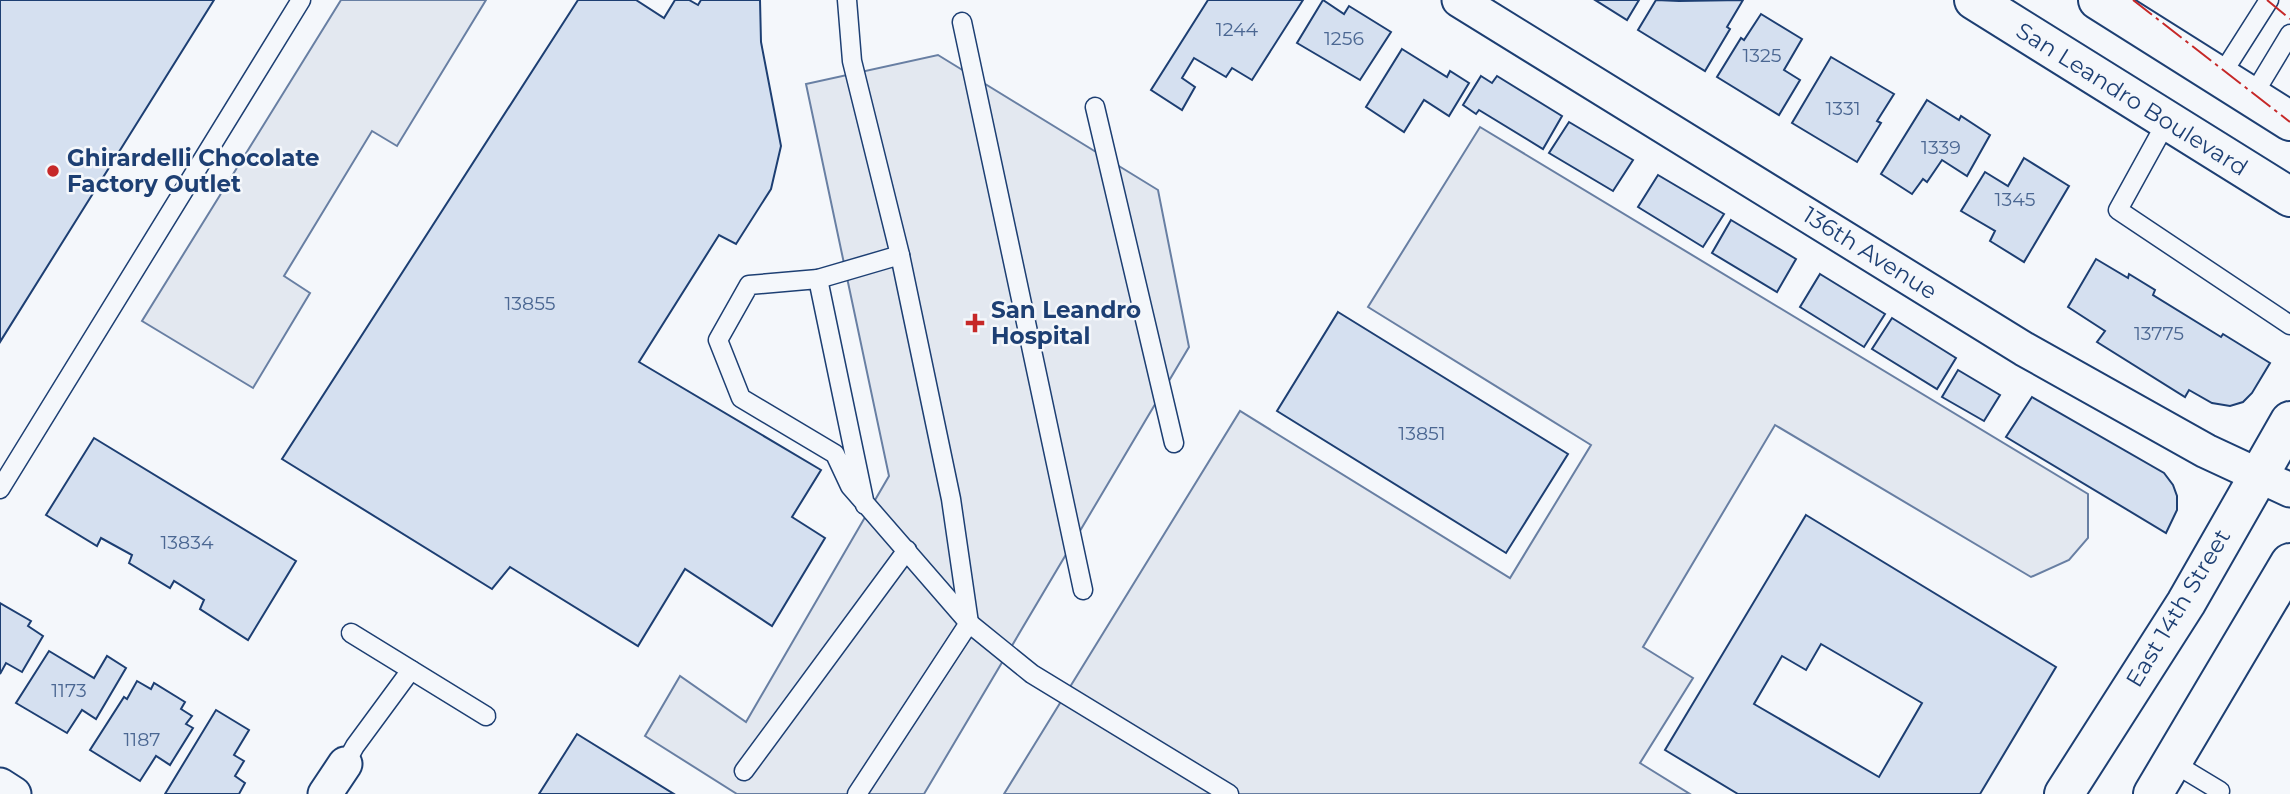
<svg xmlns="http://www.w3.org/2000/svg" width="2290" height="794" viewBox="0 0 2290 794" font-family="Montserrat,sans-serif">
	<rect width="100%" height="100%" fill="#f4f7fb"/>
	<g fill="#e3e8f0" stroke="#687fa3" stroke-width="2">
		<path d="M341 0H486L397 146 372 131 284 276 310 293 253 388 142 321Z"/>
		<path d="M938 55 1158 190 1189 347 924 794H737L645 736 680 676 746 722 889 476 806 84Z"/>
		<path d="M1480 127 2088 494V538L2069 560 2031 577 1775 425 1643 647 1693 678 1640 763 1690 794H1004L1240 411 1510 578 1591 445 1368 307Z"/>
	</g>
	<g fill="#d5e0f0" stroke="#1d3f73" stroke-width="2" fill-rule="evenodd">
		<path d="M0 0H214L0 342Z"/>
		<path d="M578 0H636L664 18 675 0H689L698 5 701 0H760L761 42 781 146 771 189 736 244 719 235 639 362 821 470 792 517 825 538 772 626 685 569 638 646 510 567 492 589 282 459Z"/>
		<path d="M1208 0H1303L1252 80 1232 68 1226 77 1194 58 1182 78 1195 87 1182 110 1151 90Z"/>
		<path d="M1323 0 1344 14 1349 6 1391 32 1360 80 1297 43Z"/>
		<path d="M1595 0H1639L1627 20Z"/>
		<path d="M1656 0 1679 1 1743 0 1727 27 1730 29 1705 71 1638 30Z"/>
		<path d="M1761 14 1802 39 1784 70 1800 80 1779 115 1717 77 1741 38 1744 40Z"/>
		<path d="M1402 49 1447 77 1450 71 1469 83 1449 116 1424 100 1404 132 1366 107Z"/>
		<path d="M1831 57 1894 94 1877 121 1881 123 1857 162 1792 123Z"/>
		<path d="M1481 76 1492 83 1497 76 1562 116 1543 149 1479 110 1476 114 1463 105Z"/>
		<path d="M1927 100 1959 120 1961 116 1990 135 1967 176 1942 160 1927 182 1923 179 1912 194 1881 174Z"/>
		<path d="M1569 122 1633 160 1613 191 1549 153Z"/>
		<path d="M2024 158 2069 186 2024 262 1990 241 1995 231 1961 211 1985 172 2008 186Z"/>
		<path d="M1658 175 1724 214 1703 247 1638 207Z"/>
		<path d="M1731 220 1796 259 1777 292 1712 253Z"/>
		<path d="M2096 259 2128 278 2129 274 2155 290 2153 295 2221 337 2223 334 2270 363 2252 393 2243 402 2230 406 2212 403 2189 390 2185 397 2097 342 2105 331 2068 307Z"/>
		<path d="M1820 274 1885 314 1864 347 1800 307Z"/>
		<path d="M1338 312 1568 454 1506 553 1277 411Z"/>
		<path d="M1892 318 1956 358 1937 389 1872 349Z"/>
		<path d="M1958 370 2000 395 1984 421 1942 397Z"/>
		<path d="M2032 397 2164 473 2173 485 2177 496V510L2166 533 2006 437Z"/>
		<path d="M94 438 296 561 248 640 200 609 204 600 174 581 170 588 129 563 132 555 101 538 97 546 46 515Z"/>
		<path d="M1806 515 2056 667 1980 794H1738L1665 750ZM1821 644 1922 703 1879 777 1754 704 1782 656 1806 670Z"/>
		<path d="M0 603 31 621 28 626 43 636 22 672 6 663 0 674Z"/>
		<path d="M49 651 94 678 107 656 126 668 96 719 82 710 67 733 16 703Z"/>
		<path d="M137 681 151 689 154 683 185 702 181 709 192 716 186 724 193 728 170 765 156 756 140 781 90 750 124 697 127 699Z"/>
		<path d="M216 710 249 730 234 755 244 761 235 776 245 783 239 794H165Z"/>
		<path d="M577 734 674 794H539Z"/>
	</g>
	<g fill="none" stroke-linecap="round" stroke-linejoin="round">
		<defs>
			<g id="lane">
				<path d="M962 22 1083 590"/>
				<path d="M2220 77 2269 0"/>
				<path d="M2252 97 2290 34"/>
				<path d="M1095 107 1174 443"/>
				<path d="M2167 121 2118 210 2290 325"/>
				<path d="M818 279 900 255 852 61 847 0"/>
				<path d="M0 489 301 0"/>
				<path d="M865 505 818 279 749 285 718 340 741 398 835 454 850 486 969 623 1032 674 1229 794"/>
				<path d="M351 633 486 716"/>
				<path d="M2172 762 2220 791"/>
				<path d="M345 764 355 746 411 670"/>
				<path d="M744 771 907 550"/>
				<path d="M857 794 969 623 951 499 900 255"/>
			</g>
			<g id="street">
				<path d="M1459 0 2024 349 2206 451 2290 490"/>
				<path d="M0 785 14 794"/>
				<path d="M325 794 345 764"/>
			</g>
			<g id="secondary">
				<path d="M1974 0 2290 197"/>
				<path d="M2098 0 2290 121"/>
			</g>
			<g id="primary">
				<path d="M2064 794 2186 603 2290 421"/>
				<path d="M2153 794 2290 563"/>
			</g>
		</defs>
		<use href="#lane" stroke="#1d3f73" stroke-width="21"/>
		<use href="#street" stroke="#1d3f73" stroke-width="37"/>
		<use href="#secondary" stroke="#1d3f73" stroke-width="42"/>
		<use href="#primary" stroke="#1d3f73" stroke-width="42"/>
		<use href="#lane" stroke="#f4f7fb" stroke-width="18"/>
		<use href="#street" stroke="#f4f7fb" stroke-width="33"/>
		<use href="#secondary" stroke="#f4f7fb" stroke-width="38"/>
		<use href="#primary" stroke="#f4f7fb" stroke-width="38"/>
		<g stroke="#c62828" stroke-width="2" stroke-dasharray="24 5 3.5 5" stroke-linecap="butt">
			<path d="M2133 0 2290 122"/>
			<path d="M2267 0 2290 19"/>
		</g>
	</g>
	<g fill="#c62828" stroke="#f4f7fb" stroke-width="2.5">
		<circle cx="53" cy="171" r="7"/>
		<path d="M971.5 312.5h7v7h7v7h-7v7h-7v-7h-7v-7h7z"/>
	</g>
	<g text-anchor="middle" stroke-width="5" stroke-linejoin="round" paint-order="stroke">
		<g font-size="19" fill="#4b6792">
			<text x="1237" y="36">1244</text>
			<text x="1344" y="45">1256</text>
			<text x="1762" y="62">1325</text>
			<text x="1843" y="115">1331</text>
			<text x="1941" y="154">1339</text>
			<text x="2015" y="206">1345</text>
			<text x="530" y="310">13855</text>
			<text x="2159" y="340">13775</text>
			<text x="1422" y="440">13851</text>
			<text x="187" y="549">13834</text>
			<text x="69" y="697">1173</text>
			<text x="142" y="746">1187</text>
		</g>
		<g font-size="23" fill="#1d3f73" stroke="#f4f7fb">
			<text transform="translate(2132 99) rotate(32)" y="8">San Leandro Boulevard</text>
			<text transform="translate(1870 253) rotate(32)" y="8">136th Avenue</text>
			<text transform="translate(2178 608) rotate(-59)" y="8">East 14th Street</text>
		</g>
		<g font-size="23" font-weight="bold" fill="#1d3f73" stroke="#f4f7fb" text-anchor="start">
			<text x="67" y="166">Ghirardelli Chocolate<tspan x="67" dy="26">Factory Outlet</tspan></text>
			<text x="991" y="318">San Leandro<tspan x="991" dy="26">Hospital</tspan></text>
		</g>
	</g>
</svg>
